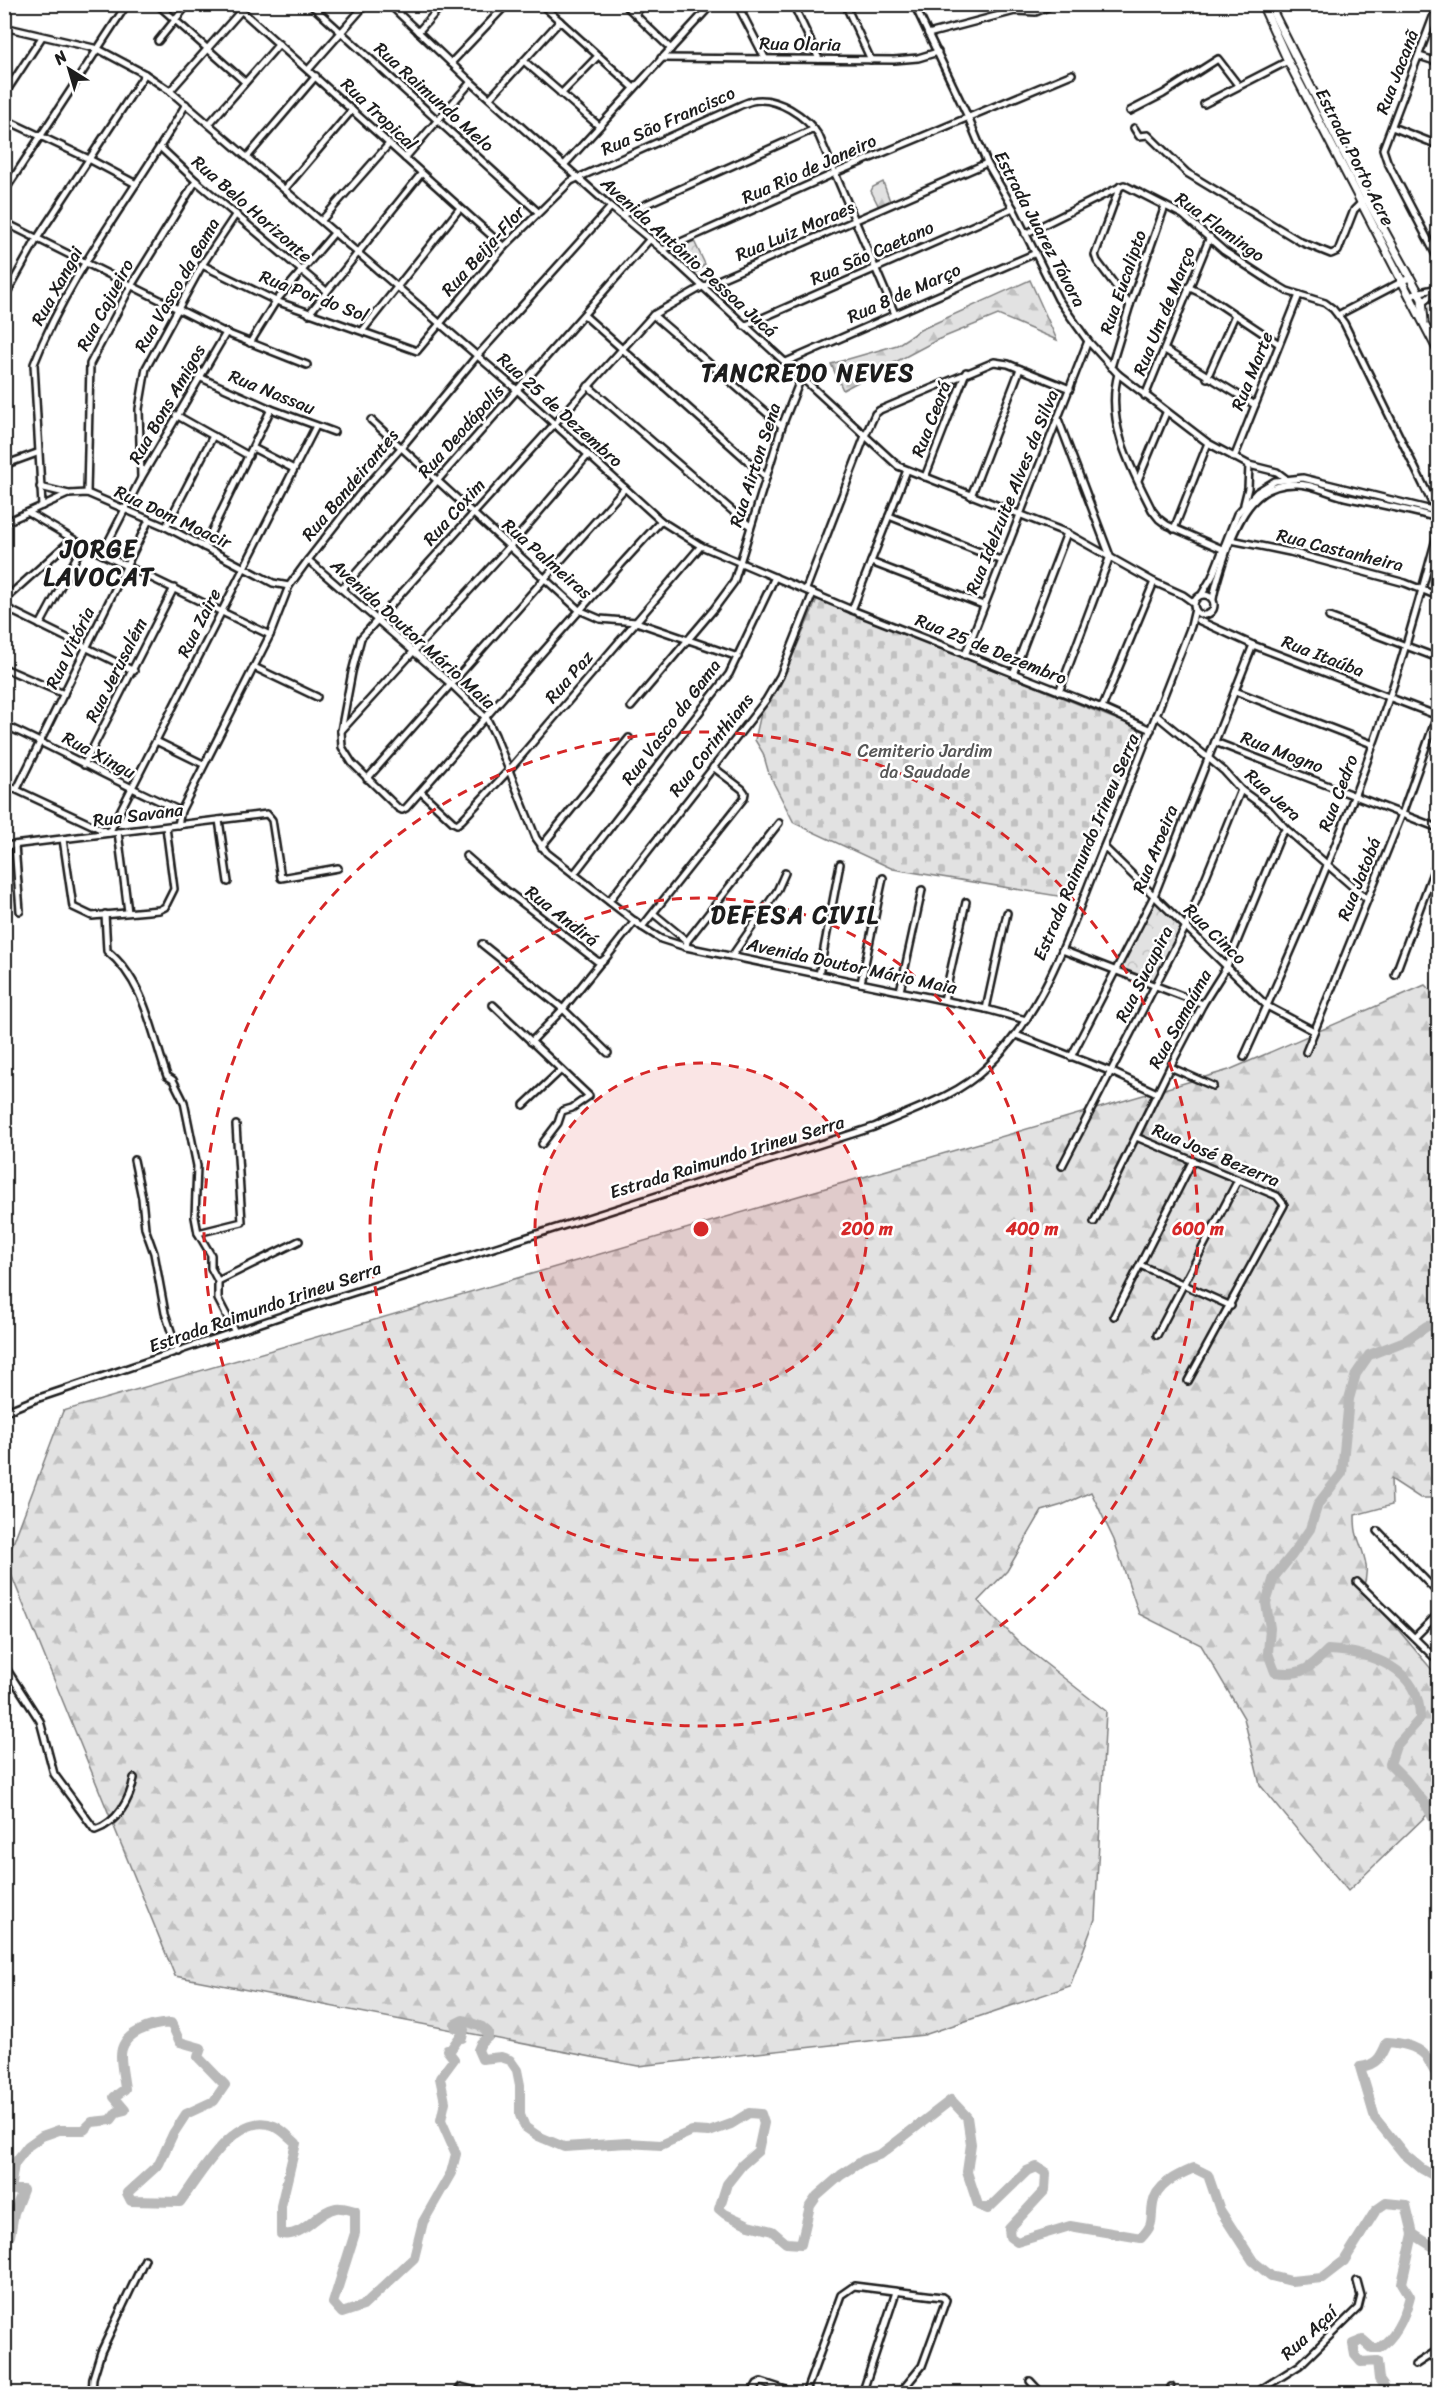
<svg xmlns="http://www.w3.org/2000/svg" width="1443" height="2398" viewBox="0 0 1443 2398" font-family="Sriracha,sans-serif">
	<defs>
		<pattern id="forest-firs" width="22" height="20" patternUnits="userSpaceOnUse" patternTransform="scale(1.5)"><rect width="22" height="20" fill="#e2e2e2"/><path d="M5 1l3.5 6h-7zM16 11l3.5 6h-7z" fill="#c1c1c1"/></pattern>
		<pattern id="cemetery-stones" width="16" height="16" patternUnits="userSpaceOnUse" patternTransform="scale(1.5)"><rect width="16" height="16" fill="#e2e2e2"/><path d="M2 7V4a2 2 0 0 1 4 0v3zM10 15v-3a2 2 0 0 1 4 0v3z" fill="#c1c1c1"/></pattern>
		<pattern id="park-crowns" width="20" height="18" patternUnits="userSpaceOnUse" patternTransform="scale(1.5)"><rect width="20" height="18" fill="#e2e2e2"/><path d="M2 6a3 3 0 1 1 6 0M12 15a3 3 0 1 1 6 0" fill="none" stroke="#c1c1c1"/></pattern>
	</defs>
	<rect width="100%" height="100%" fill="#fff"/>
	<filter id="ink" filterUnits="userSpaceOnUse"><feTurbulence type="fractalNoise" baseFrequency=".0167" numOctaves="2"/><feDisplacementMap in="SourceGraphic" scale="12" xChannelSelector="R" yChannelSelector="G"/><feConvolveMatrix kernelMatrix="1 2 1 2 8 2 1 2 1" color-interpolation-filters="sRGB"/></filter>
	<g filter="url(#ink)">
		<g fill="url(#forest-firs)" stroke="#7f7f7f" stroke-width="1.5">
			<path d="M883 182 890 201 879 207 871 191 873 187Z"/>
			<path d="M1030 280 1057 340 998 315 937 340 843 390 831 364 897 345 920 330Z"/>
			<path d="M1425 985 1438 998V1498H1420L1391 1479 1392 1505 1355 1515C1355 1522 1355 1529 1357 1535 1363 1554 1371 1567 1363 1588L1438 1677V1794L1434 1808 1348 1891 1260 1785 1244 1718 1201 1645 1139 1614 1114 1540 1091 1492 1062 1505 1042 1511 1007 1571 978 1601 1023 1646 1106 1711 1095 1919 1070 1986 924 2035 638 2066 175 1976 6 1562 63 1411 1229 1070Z"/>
		</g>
		<path fill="url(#cemetery-stones)" stroke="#7f7f7f" stroke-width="1.5" d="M817 599 1140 729 1070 898 893 869 794 823 769 774 763 753 755 740 761 713 780 686Z"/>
		<g fill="url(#park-crowns)" stroke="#7f7f7f" stroke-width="1.5">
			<path d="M694 241 705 264 695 274 682 259 689 253 683 246Z"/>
			<path d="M1154 901 1182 927 1154 981 1120 967Z"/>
		</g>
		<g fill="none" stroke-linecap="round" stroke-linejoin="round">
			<g stroke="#b8b8b8" stroke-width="10">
				<path d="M1438 1325 1427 1326 1405 1341 1369 1355 1356 1374 1349 1399 1342 1473 1318 1504 1310 1529 1292 1555 1274 1577 1266 1603 1270 1628 1268 1653 1275 1672C1302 1676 1309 1669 1328 1650 1370 1652 1421 1668 1420 1719L1396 1746 1390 1764 1405 1779 1427 1806 1434 1820 1435 1862 1438 1876"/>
				<path d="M1438 2076C1432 2070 1430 2061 1425 2055 1415 2045 1400 2043 1387 2042 1381 2057 1377 2065 1360 2067L1375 2118 1404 2154 1422 2169 1438 2178"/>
				<path d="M4 2238 10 2236 14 2213 23 2190H10L14 2164 28 2146 42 2136 59 2130H84L92 2122 111 2120 117 2112 125 2110 114 2097 125 2089C124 2079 121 2067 121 2056 121 2032 152 2024 171 2023L180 2042 201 2048 198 2057 225 2085 214 2101 186 2114 173 2134 159 2164 127 2193 131 2201 180 2202C199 2177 236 2109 274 2126 282 2129 290 2138 296 2143L281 2206V2234C305 2238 315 2212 336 2208 342 2207 350 2210 355 2211V2233L333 2303 342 2313 363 2306 414 2258 423 2222 451 2173 456 2154 441 2120 445 2102 440 2078 454 2059 447 2050 451 2049 459 2038H462L464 2030 456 2028 455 2024 463 2020 482 2027 488 2032V2037L481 2043 478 2050 482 2059 501 2057 510 2060 517 2070 520 2085V2115L525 2127 538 2136 564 2147 627 2143 661 2145 692 2131 709 2132 731 2124 749 2113 761 2114 764 2123 758 2151 742 2165 727 2184 719 2209 725 2214 749 2225 772 2231 786 2243 801 2244 810 2206 817 2196 841 2175 864 2160 881 2154 951 2100 967 2117 971 2144 967 2172 978 2205 988 2209 1027 2171 1037 2167 1046 2173 1045 2190 1009 2229 1010 2237 1017 2242 1070 2226 1141 2238C1155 2223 1150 2222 1153 2204 1156 2184 1178 2175 1194 2168L1208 2175 1220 2210 1253 2261 1271 2276 1291 2281 1322 2278 1344 2261 1376 2210 1386 2203 1406 2205 1413 2234 1432 2246 1438 2244"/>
				<path d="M1378 2394 1384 2386 1379 2379 1377 2361 1361 2362 1355 2355 1353 2344 1363 2340 1372 2348H1379C1397 2336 1405 2316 1410 2296L1402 2283 1413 2234"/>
			</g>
			<defs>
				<g id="minor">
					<path d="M157 4 245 82"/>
					<path d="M234 4 504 247"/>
					<path d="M310 4 538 212"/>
					<path d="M389 4 471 82 611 207 663 250 898 466 1067 533 1154 582 1183 595 1194 603"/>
					<path d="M541 4 634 88"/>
					<path d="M624 4 671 49"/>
					<path d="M737 4 765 58"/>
					<path d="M793 4 819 59"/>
					<path d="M845 4 871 60"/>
					<path d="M914 4 968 117 987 163 1013 208 1058 299 1088 341 1118 374 1208 443 1249 465 1277 472 1285 478"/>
					<path d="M1005 4 1015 11"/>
					<path d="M1438 4 1383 149 1387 161 1438 259"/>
					<path d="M635 14 644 4"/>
					<path d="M4 27 98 49 145 74 170 91 517 390 661 521 701 546 852 610 1102 708 1151 730"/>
					<path d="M418 32 443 4"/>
					<path d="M928 34 1015 11 1036 12 1048 7V4"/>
					<path d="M158 41 188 4"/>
					<path d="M1419 56 1438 62"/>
					<path d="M661 58 894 60 918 58 938 52"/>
					<path d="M524 61 599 126"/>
					<path d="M451 63 507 4"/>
					<path d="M308 70 366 4"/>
					<path d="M170 91 247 4"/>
					<path d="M561 94 598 56"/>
					<path d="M4 95 42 37"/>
					<path d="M490 98 560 21"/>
					<path d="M1204 104 1288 61"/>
					<path d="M1130 111 1163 94 1218 59 1238 85"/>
					<path d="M4 119 89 159 136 184"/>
					<path d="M209 124 279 44"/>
					<path d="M1392 127 1438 145"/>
					<path d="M1134 128 1139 136 1148 135 1187 173 1301 242 1331 254 1338 251 1354 210 1363 201"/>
					<path d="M161 148 196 181 326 291"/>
					<path d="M248 156 316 76"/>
					<path d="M405 158 471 82"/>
					<path d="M564 165 712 4"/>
					<path d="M1120 186 1095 255 1097 261 1130 305"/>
					<path d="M285 189 352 110"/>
					<path d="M4 192 127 4"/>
					<path d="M622 215 814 129"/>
					<path d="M322 220 389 144"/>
					<path d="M4 222 226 333 307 365"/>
					<path d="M1025 234 1124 185 1183 215 1224 251 1270 281 1287 291 1325 303 1333 309 1344 323 1436 511"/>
					<path d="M663 250 835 173 1072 74"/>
					<path d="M202 265 276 301 417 351 504 247 571 181 730 110C737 107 744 103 752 101 776 95 807 117 819 136L895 314"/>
					<path d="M1188 287 1207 296 1279 344"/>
					<path d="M4 298 38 237 145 74"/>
					<path d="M1410 298 1416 293 1438 288"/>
					<path d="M1421 304 1438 290"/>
					<path d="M309 314 421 174"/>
					<path d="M584 315 766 477"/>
					<path d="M653 315 782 426"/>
					<path d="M1338 315 1409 278"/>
					<path d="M744 326 1013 208"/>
					<path d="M363 330 460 208"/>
					<path d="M250 343 276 301 335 232"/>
					<path d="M1165 350 1255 405"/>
					<path d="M786 362 1036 253"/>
					<path d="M1111 367 1130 305 1165 206"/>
					<path d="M1118 374C1105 422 1131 468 1152 510L1159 519 1167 525 1222 549"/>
					<path d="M199 377 271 409 334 432"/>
					<path d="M1207 378 1235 315"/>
					<path d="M588 386 750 526"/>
					<path d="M1145 396 1210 237"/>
					<path d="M176 415 249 456"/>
					<path d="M1058 419 1110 556 1059 692"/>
					<path d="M371 420 579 610 600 619 636 622 738 657"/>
					<path d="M253 448 294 469"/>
					<path d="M1234 458 1299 295"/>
					<path d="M4 465 37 453"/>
					<path d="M925 477 966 372"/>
					<path d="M141 478 139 409 146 368 202 265 236 214"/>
					<path d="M1138 480 1166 413"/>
					<path d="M40 487 69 494 87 493 166 527 273 583 289 586"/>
					<path d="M87 493 90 364 131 286 196 181"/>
					<path d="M971 496 1020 369"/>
					<path d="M1244 504 1248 488 1249 465"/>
					<path d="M42 506 34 364C70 271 136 191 186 104"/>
					<path d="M29 513 83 545 270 635"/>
					<path d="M889 516 1000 560"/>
					<path d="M661 521C574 614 491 712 406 808L402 810 398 808 352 763 342 747 341 731 352 672 361 638 653 315 702 287 987 163"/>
					<path d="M4 523 68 494"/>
					<path d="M166 527 213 436"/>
					<path d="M1174 529 1208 443"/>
					<path d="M1231 540 1290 552 1405 583 1438 596"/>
					<path d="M204 547 271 409"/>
					<path d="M102 554 141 478 226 333"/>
					<path d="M308 560 451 684 487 719 495 735 536 838 547 853 642 927 661 939 686 947 986 1009 1026 1020"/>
					<path d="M871 562 983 605"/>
					<path d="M342 589 650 239"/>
					<path d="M806 589 865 436 875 414 880 410 994 362 1008 364 1070 389"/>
					<path d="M1202 594 1212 577 1237 514 1257 492 1275 481 1303 478 1436 511"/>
					<circle cx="1204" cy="605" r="10"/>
					<path d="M1213 599C1216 581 1222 565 1228 547 1241 515 1255 483 1297 484 1315 484 1331 495 1349 498 1379 504 1409 510 1438 518"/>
					<path d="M4 600 71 540"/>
					<path d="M4 607 134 671"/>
					<path d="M852 610 907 470"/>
					<path d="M1329 617 1438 658"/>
					<path d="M1198 620 1253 645 1438 716"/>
					<path d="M40 625 83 545"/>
					<path d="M965 655 1088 341"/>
					<path d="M254 667 317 697"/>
					<path d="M4 668 64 694"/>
					<path d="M1013 674 1067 533"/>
					<path d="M1235 691 1372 744"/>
					<path d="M631 707 714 609 734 582 782 426 801 378"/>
					<path d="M1102 708 1154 582"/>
					<path d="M1156 715 1224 771 1241 790 1270 811 1286 829 1367 899"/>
					<path d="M4 725C64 752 121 785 181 811"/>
					<path d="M341 731 509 547 588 455"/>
					<path d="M156 741 203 764"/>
					<path d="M1215 742 1438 828"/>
					<path d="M84 765 174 588"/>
					<path d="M367 779 625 488"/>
					<path d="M4 784 109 833 316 426"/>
					<path d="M17 789 149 520"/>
					<path d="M421 792 453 822 457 824 462 820 510 769 701 546"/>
					<path d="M219 820 228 882"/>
					<path d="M178 825 181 811 270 635 289 586 308 560 358 496 401 448 477 356 611 207"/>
					<path d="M118 832 128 912"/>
					<path d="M63 839 73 907 92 916 159 910 165 907 174 889 166 827"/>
					<path d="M15 845 20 911"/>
					<path d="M4 846 267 814 272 820 281 878 338 868"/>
					<path d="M541 847 629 738"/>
					<path d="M1104 847 1267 1006 1314 1031"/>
					<path d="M466 856 498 884 597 961 601 962 606 958 635 921"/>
					<path d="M574 874 729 674 775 577"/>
					<path d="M609 901 766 700 780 676 813 593"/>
					<path d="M105 914 107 951C145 981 152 1034 167 1076L173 1080 184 1102 197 1166 195 1217 198 1233 211 1255V1268L218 1281V1299L235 1332"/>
					<path d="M654 914 687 941"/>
					<path d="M642 927 744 798 745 793 742 789 713 767"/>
					<path d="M482 944 563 1009 608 1053"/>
					<path d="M686 947 687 941 779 823"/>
					<path d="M1062 950 1203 1004"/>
					<path d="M732 956 777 891 785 873"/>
					<path d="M819 975 840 864"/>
					<path d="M1395 975 1438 859"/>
					<path d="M861 983 883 878"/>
					<path d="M900 991 922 890"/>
					<path d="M944 1000 966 902"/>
					<path d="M493 1005 589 1096 572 1108 562 1111 558 1123 542 1144"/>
					<path d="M986 1009 1007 913"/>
					<path d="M1016 1035 1112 1072 1157 1093"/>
					<path d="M531 1042 563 1009 601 962"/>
					<path d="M1306 1052 1402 814 1437 716"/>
					<path d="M1071 1057 1154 896 1253 645"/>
					<path d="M1244 1057C1297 940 1349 820 1389 698 1408 644 1422 588 1438 532"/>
					<path d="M1170 1067 1213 1086"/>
					<path d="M524 1105 561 1070"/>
					<path d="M1136 1137 1277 1196 1284 1205 1188 1381"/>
					<path d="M134 1160 142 1198 145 1228 154 1253 165 1313 178 1352"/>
					<path d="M1062 1166 1186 926 1241 790"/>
					<path d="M1094 1222 1170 1067 1203 1004 1227 966 1281 835 1286 829"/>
					<path d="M198 1233 242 1222 236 1125"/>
					<path d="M1140 1265 1231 1306"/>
					<path d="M218 1281 299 1241"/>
					<path d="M1114 1316 1192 1162"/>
					<path d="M1157 1335 1238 1180"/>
					<path d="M4 1412 36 1399 320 1303 874 1127C912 1110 956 1097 986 1068 1041 1017 1067 939 1094 871 1127 790 1159 708 1191 626L1195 609"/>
					<path d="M1378 1531 1438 1593"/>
					<path d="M1357 1582 1438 1661"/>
					<path d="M1415 1637 1438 1614"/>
					<path d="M4 1665 40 1721 54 1774 95 1830C117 1823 130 1800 134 1778"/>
					<path d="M1415 2365 1438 2350"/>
					<path d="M1030 2381 1042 2394"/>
					<path d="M4 2393 5 2394"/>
					<path d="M92 2394 93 2378 101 2352 145 2259"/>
					<path d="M456 2394 461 2387 488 2394"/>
					<path d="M751 2394 757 2384 761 2382 798 2394"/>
					<path d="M805 2394 841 2295 854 2286 942 2297 946 2300 922 2366 899 2394"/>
					<path d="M862 2394 896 2292"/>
					<path d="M1171 2394V2387"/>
					<path d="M1254 2394 1300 2365 1358 2308 1361 2296 1357 2281"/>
					<path d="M1352 2394 1353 2393"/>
				</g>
				<g id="major">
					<path d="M1262 4 1288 61 1438 351"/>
					<path d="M1269 4 1368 201 1422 299 1424 321"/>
				</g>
			</defs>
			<use href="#minor" stroke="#1c1c1c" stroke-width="10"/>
			<use href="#major" stroke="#1c1c1c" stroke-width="11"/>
			<use href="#minor" stroke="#fff" stroke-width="5"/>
			<use href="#major" stroke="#fff" stroke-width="7"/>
		</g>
	</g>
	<circle cx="701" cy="1229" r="166" fill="#d62828" fill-opacity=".12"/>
	<g fill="none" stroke="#d62828" stroke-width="3" stroke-dasharray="10 8">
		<circle cx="701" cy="1229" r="166"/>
		<circle cx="701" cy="1229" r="331"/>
		<circle cx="701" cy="1229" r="497"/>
	</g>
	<g text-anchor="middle" stroke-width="5" stroke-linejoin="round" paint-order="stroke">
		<g font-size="18" fill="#1c1c1c" stroke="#fff">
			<text transform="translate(800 44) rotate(1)" y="6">Rua Olaria</text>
			<text transform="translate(1397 72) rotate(-69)" y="6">Rua Jacanã</text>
			<text transform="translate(434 97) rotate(42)" y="6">Rua Raimundo Melo</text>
			<text transform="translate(379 114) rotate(43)" y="6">Rua Tropical</text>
			<text transform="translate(668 121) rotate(-24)" y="6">Rua São Francisco</text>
			<text transform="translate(1355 157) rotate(63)" y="6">Estrada Porto Acre</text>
			<text transform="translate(809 169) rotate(-24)" y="6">Rua Rio de Janeiro</text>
			<text transform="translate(252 209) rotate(41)" y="6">Rua Belo Horizonte</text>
			<text transform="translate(1220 227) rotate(36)" y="6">Rua Flamingo</text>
			<text transform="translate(1040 229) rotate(62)" y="6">Estrada Juarez Távora</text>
			<text transform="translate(795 231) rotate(-23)" y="6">Rua Luiz Moraes</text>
			<text transform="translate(483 251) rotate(-48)" y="6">Rua Beija-Flor</text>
			<text transform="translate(872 253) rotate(-24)" y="6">Rua São Caetano</text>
			<text transform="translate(689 257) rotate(42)" y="6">Avenida Antônio Pessoa Jucá</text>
			<text transform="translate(1123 282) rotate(-71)" y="6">Rua Eucalipto</text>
			<text transform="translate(177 285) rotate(-60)" y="6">Rua Vasco da Gama</text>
			<text transform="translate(57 286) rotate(-61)" y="6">Rua Xangai</text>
			<text transform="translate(904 293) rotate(-24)" y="6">Rua 8 de Março</text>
			<text transform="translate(314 296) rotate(21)" y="6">Rua Por do Sol</text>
			<text transform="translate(105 305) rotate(-62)" y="6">Rua Cajueiro</text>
			<text transform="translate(1164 311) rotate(-68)" y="6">Rua Um de Março</text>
			<text transform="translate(1252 371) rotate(-68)" y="6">Rua Marte</text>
			<text transform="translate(272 392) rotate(22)" y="6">Rua Nassau</text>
			<text transform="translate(167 404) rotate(-60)" y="6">Rua Bons Amigos</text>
			<text transform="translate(560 410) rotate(42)" y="6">Rua 25 de Dezembro</text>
			<text transform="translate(931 419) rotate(-69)" y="6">Rua Ceará</text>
			<text transform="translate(461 431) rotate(-48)" y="6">Rua Deodápolis</text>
			<text transform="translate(755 465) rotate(-72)" y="6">Rua Airton Sena</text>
			<text transform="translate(350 485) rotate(-50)" y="6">Rua Bandeirantes</text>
			<text transform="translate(1012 492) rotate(-68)" y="6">Rua Idelzuite Alves da Silva</text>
			<text transform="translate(454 512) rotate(-48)" y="6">Rua Coxim</text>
			<text transform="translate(173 517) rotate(25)" y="6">Rua Dom Moacir</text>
			<text transform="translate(1340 550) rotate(14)" y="6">Rua Castanheira</text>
			<text transform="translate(547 559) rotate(41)" y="6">Rua Palmeiras</text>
			<text transform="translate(199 623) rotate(-63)" y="6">Rua Zaire</text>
			<text transform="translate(413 634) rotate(42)" y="6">Avenida Doutor Mário Maia</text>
			<text transform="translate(70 648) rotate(-64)" y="6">Rua Vitória</text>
			<text transform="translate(991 649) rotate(22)" y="6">Rua 25 de Dezembro</text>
			<text transform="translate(1323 656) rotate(21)" y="6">Rua Itaúba</text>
			<text transform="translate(116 670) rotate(-63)" y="6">Rua Jerusalém</text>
			<text transform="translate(569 677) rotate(-49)" y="6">Rua Paz</text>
			<text transform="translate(671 722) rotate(-53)" y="6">Rua Vasco da Gama</text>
			<text transform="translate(711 745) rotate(-52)" y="6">Rua Corinthians</text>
			<text transform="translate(1282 752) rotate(21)" y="6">Rua Mogno</text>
			<text transform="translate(99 755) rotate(28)" y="6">Rua Xingu</text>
			<text transform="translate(1338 793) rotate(-69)" y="6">Rua Cedro</text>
			<text transform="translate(1273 795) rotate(42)" y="6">Rua Jera</text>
			<text transform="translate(138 815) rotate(-7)" y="6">Rua Savana</text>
			<text transform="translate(1086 847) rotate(-67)" y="6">Estrada Raimundo Irineu Serra</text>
			<text transform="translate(1155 849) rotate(-68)" y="6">Rua Aroeira</text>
			<text transform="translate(1359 879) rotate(-68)" y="6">Rua Jatobá</text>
			<text transform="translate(562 916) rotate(38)" y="6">Rua Andirá</text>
			<text transform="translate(1215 934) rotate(44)" y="6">Rua Cinco</text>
			<text transform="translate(852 966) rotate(12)" y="6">Avenida Doutor Mário Maia</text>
			<text transform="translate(1144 974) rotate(-63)" y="6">Rua Sucupira</text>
			<text transform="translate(1180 1019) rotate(-61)" y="6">Rua Samaúma</text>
			<text transform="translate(1216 1155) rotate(23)" y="6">Rua José Bezerra</text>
			<text transform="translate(727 1157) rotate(-17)" y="6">Estrada Raimundo Irineu Serra</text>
			<text transform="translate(265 1307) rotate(-19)" y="6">Estrada Raimundo Irineu Serra</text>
			<text transform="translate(1309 2333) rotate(-43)" y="6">Rua Açaí</text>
		</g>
		<g font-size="18" fill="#575757" stroke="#fff">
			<text x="925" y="757">Cemiterio Jardim<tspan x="925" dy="21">da Saudade</tspan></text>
		</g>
		<g font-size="24" font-weight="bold" letter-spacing="1.5" fill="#1c1c1c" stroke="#fff">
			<text x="808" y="381">TANCREDO NEVES</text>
			<text x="99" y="557">JORGE<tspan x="99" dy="28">LAVOCAT</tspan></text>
			<text x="795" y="923">DEFESA CIVIL</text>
		</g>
	</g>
	<circle cx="701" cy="1229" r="9" fill="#d62828" stroke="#fff" stroke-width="3"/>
	<g font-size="18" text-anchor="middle" font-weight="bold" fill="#d62828" stroke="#fff" stroke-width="5" stroke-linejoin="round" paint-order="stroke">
		<text x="867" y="1235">200 m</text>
		<text x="1032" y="1235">400 m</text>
		<text x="1198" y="1235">600 m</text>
	</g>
	<rect width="1443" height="2398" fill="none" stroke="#fff" stroke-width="24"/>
	<rect x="12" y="12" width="1419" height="2374" fill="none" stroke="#1c1c1c" stroke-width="2" filter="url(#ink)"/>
	<g transform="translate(69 69) rotate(323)" stroke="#ffffff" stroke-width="4.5" paint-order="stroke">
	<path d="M0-4.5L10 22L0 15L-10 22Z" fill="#1c1c1c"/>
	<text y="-9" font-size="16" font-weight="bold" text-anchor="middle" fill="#1c1c1c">N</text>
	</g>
</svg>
